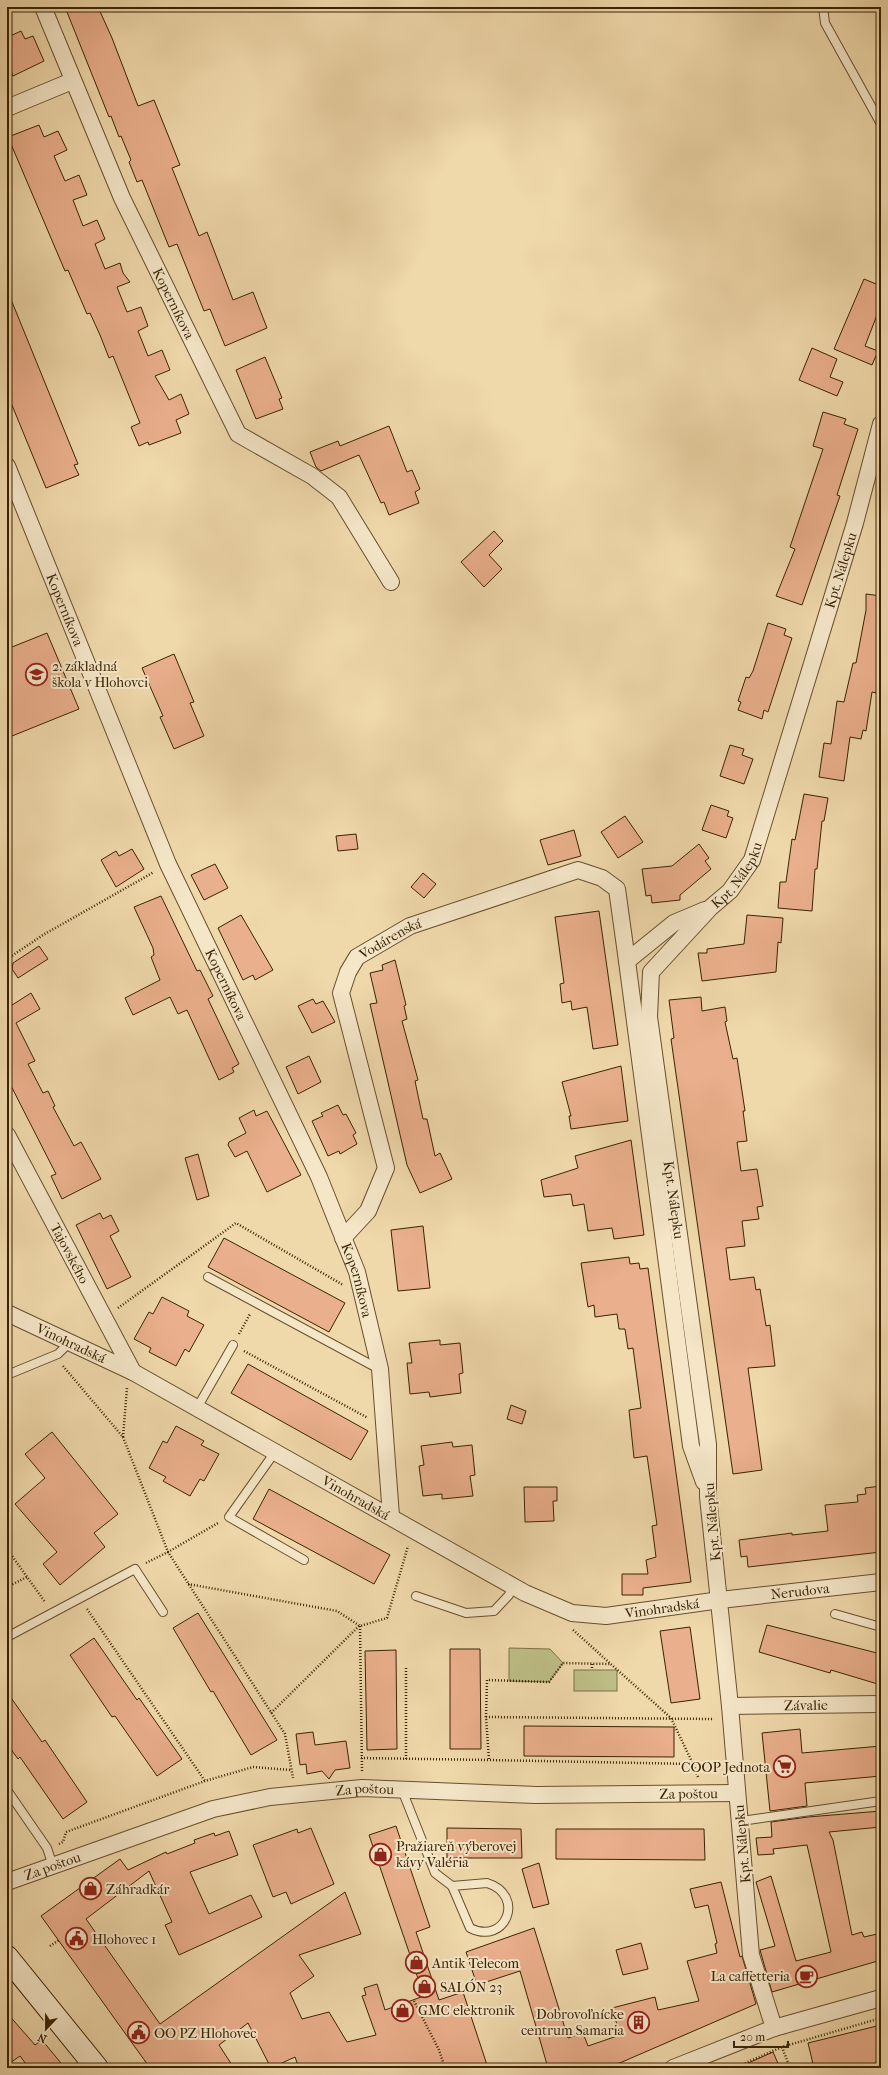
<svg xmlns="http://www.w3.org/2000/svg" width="888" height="2075" viewBox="0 0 888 2075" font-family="'IM FELL French Canon',serif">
	<rect width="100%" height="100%" fill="#efd8aa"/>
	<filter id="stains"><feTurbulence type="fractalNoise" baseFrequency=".005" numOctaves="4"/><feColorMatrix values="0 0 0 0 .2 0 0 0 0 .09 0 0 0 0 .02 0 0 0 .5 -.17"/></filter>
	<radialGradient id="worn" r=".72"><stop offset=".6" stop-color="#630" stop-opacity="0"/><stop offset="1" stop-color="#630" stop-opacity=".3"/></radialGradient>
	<g fill="#bdbe86" stroke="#7c7044">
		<path d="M509 1648 550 1649 563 1663 549 1682 509 1681Z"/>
		<rect x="574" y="1670" width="43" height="21"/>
	</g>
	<g fill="#eaaf8c" stroke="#3a2302">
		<path d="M65 7H98L112 38 138 106 154 100 180 165 172 168 199 236 207 232 233 300 253 292 267 328 225 346 210 309 204 311 177 244 169 247 142 180 137 182 129 162 131 160 121 136 119 137 111 116 109 117Z"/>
		<path d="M21 31 25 39 33 36 44 61 13 76 7 61V49L11 48 8 37Z"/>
		<path d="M39 125 44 137 58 131 67 150 54 156 65 181 79 175 87 195 73 200 83 226 97 220 105 239 95 244 105 269 120 263 123 273 130 282 117 287 127 312 141 307 148 326 138 331 148 356 162 350 170 370 155 376 169 400 181 394 189 414 176 420 181 433 149 445 148 442 139 446 131 427 140 423 113 356 109 358 100 335 90 313 87 314 68 270 65 271 8 137Z"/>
		<path d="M864 279 881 286V317L877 315 865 346 878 351 872 365 834 349Z"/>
		<path d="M8 292 78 464 74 465 79 475 46 488 7 393Z"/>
		<path d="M812 348 837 359 830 377 843 382 837 396 799 380Z"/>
		<path d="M265 357 282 398 279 399 283 409 256 419 236 370Z"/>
		<path d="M823 412 846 419 844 424 858 429 837 495 840 496 802 605 776 596 795 549 790 547 823 449 813 446Z"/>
		<path d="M389 426 407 472 412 470 420 489 415 492 419 503 389 515 384 502 381 503 359 455 321 471 316 467 310 452 338 441 340 446Z"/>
		<path d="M494 531 503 541 489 555 502 569 484 587 461 562Z"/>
		<path d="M866 594 881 596V667L876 693 872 692 866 731 863 730 861 739 850 737 844 781 819 777 824 743 831 744 837 701 844 702 853 663H856L866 610Z"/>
		<path d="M768 623 786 629 784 635 792 638 768 712 764 710 762 719 738 710 741 702 738 701 746 677 749 678 753 671Z"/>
		<path d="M47 633 79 709 7 738V649Z"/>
		<path d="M174 654 194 702 190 703 204 736 174 749 160 717 163 716 142 668Z"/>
		<path d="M730 745 744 749 742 755 753 759 744 784 720 776Z"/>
		<path d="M804 794 828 798 824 821H822L817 869H815L812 911 778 908 780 882H786L792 839 795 840Z"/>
		<path d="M711 805 729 811 727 816 733 818 726 838 702 830Z"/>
		<path d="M625 816 643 842 618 858 601 832Z"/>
		<path d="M574 830 581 856 548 865 540 840Z"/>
		<path d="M356 834 358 849 338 851 336 836Z"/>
		<path d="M699 844 709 858 705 861 711 869 680 895V900L652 903 651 895 646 896 642 869 672 866Z"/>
		<path d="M132 849 144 869 116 887 101 860 116 851 119 856Z"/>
		<path d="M215 864 228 888 204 900 191 875Z"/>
		<path d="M423 873 436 884 424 898 411 887Z"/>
		<path d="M161 896 197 971 200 970 213 996 208 999 239 1064 232 1068 234 1072 219 1080 187 1010 178 1014 170 997 133 1015 125 998 160 980 151 957 154 955 153 948 134 907Z"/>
		<path d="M599 911 618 1045 593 1049 587 1007 572 1010 571 1001 562 1003 560 984 564 983 555 917Z"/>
		<path d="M241 915 273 970 255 980 253 975 243 980 218 928Z"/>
		<path d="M747 915 783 918 781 943 778 942 776 972 702 981 698 953H707V949L744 944Z"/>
		<path d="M39 946 48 959 18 978 12 969 13 963Z"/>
		<path d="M395 960 406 1005 404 1006 407 1019 402 1021 418 1080 415 1081 423 1119H427L435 1156 440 1153 452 1179 420 1193 407 1165 370 1004 377 1003 370 973 383 970 382 965Z"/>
		<path d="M31 993 40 1009 16 1023 35 1061 28 1064 43 1093 48 1091 55 1106 53 1107 74 1146 81 1142 101 1179 62 1199 51 1176 56 1174 7 1078V1004L9 1007Z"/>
		<path d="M701 997 702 1011 725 1007 727 1021 725 1022 733 1059 737 1058 745 1111H743L747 1141 737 1142 741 1171 757 1169 763 1206 757 1207 759 1219 742 1221 745 1246 726 1248 730 1280 754 1277 756 1290 760 1289 766 1326 770 1325 775 1366 748 1368 762 1470 733 1474 671 1039 674 1038 669 1000Z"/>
		<path d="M313 999 316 1004 323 1001 335 1022 312 1033 298 1006Z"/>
		<path d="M309 1056 321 1082 298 1094 286 1067Z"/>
		<path d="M621 1066 628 1121 571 1129 569 1116H571L562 1082Z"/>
		<path d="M338 1105 343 1115 346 1114 356 1133 353 1135 357 1144 340 1154 339 1151 328 1156 312 1121 323 1116 321 1113Z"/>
		<path d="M254 1110 256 1116 267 1111 301 1175 267 1192 247 1151 235 1157 228 1145 229 1142 246 1133 239 1118Z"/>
		<path d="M631 1140 644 1235 614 1239 612 1228 588 1231 584 1204 573 1206 571 1194 544 1197 541 1180 578 1168 575 1156Z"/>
		<path d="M198 1154 209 1196 197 1200 185 1158Z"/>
		<path d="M100 1213 103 1219 111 1215 119 1231 110 1236 131 1277 107 1289 76 1225Z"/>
		<path d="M423 1226 430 1288 398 1291 391 1230Z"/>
		<path d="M224 1238 345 1303 329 1332 208 1267Z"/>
		<path d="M629 1257 630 1264 639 1263 640 1269 648 1268 691 1582 643 1588V1595H622V1574H648L646 1560 656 1557 652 1526 657 1525 647 1456 634 1458 629 1410 641 1408 633 1348 628 1349 625 1329H619L617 1314 595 1317 594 1305 588 1307 581 1263Z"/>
		<path d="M162 1297 189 1311 187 1316 204 1325 189 1352 185 1349 176 1366 149 1352 151 1348 134 1339 149 1312 153 1314Z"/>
		<path d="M440 1340V1345L460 1343 463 1373 459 1374 461 1393 430 1397 429 1392 410 1394 407 1363H412L409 1343Z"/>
		<path d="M248 1364 368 1431 351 1460 231 1393Z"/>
		<path d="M511 1405 526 1411 522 1424 507 1419Z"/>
		<path d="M176 1426 204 1441 201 1445 219 1454 204 1481 200 1479 190 1496 163 1481 166 1477 149 1468 163 1441 167 1443Z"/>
		<path d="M52 1432 118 1514 94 1533 105 1547 60 1585 43 1564 57 1552 15 1504 45 1478 25 1454Z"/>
		<path d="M452 1442 453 1447 472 1445 475 1475 470 1476 473 1496 442 1499V1494L423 1496 419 1466 424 1465 421 1446Z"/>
		<path d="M881 1486V1552L748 1567 747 1556 741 1557 739 1540 792 1533V1535L828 1531 825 1505 858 1502 857 1495 866 1494 865 1488Z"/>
		<path d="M524 1487H557V1501H553L554 1521 525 1522Z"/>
		<path d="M269 1489 390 1555 374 1584 253 1519Z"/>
		<path d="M198 1613 277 1740 251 1755 213 1691 211 1692 173 1628Z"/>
		<path d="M767 1625 881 1654V1685L831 1670 830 1673 759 1652Z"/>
		<path d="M690 1627 700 1699 671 1703 660 1631Z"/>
		<path d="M94 1638 137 1700 139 1698 182 1759 157 1776 115 1716 112 1717 70 1655Z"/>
		<path d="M450 1649H480L481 1749H450Z"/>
		<path d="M396 1650 397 1749 367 1750 365 1651Z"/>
		<path d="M7 1692 42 1742 45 1740 87 1802 63 1819 20 1757 18 1759 7 1744Z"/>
		<path d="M524 1726 674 1727V1757L524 1756Z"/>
		<path d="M800 1729 802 1753 881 1746V1776L805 1783 807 1806 770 1811 762 1733Z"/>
		<path d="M313 1732 315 1745 346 1741 350 1768 335 1770 329 1779 322 1771 307 1774 306 1764 300 1765 296 1734Z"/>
		<path d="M881 1811V1827L829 1832 833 1840 852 1935 862 1932 864 1937 877 1934 881 1960 772 1992 760 1950 775 1946 756 1882 771 1876 796 1961 831 1952 807 1845 773 1849 774 1854 758 1855 756 1838 772 1837 771 1822 808 1817Z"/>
		<path d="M396 1826 430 1927 416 1932 439 2000 463 1992 488 2068H299L295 2057 271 2068 248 2023 219 2045 234 2068H150L41 1916 120 1859 128 1870 166 1852 167 1854 195 1843 194 1840 214 1833 215 1836 229 1831 238 1855 190 1872 209 1914 251 1895 262 1917 179 1955 165 1925 172 1922 149 1871 86 1919 160 2024 345 1892 361 1934 299 1955 314 1976 290 1993 302 2019 329 2012 347 2042 376 2035 362 1996 366 1995 364 1988 377 1984 385 2010 424 1996 369 1835Z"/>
		<path d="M311 1828 334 1884 291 1904 286 1892 273 1897 253 1845 297 1829 298 1833Z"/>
		<path d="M447 1828 521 1829 522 1858H447Z"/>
		<path d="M556 1829H704L705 1860 556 1859Z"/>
		<path d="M539 1863 549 1904 533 1908 522 1869Z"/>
		<path d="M721 1882 740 1957 742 1956 756 2004 622 2062 605 2068H548L520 1971 477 1985 466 1952 534 1928 568 2038 583 2033 588 2046 620 2035 612 2008 655 1997 658 2010 699 2001 687 1961 717 1953 715 1944 717 1943 708 1905 695 1908 690 1889Z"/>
		<path d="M641 1943 648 1969 623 1975 616 1950Z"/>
		<path d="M7 2013 35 2045 42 2040 65 2068H29L20 2056 7 2065Z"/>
		<path d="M881 2025V2068H814L808 2043Z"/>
		<path d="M773 2052 780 2068H737Z"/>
	</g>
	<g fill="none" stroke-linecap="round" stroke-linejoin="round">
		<defs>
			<g id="lane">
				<path d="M823 7 825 23 881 124"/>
				<path d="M208 1277 379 1369"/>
				<path d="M7 1375 58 1354 70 1342"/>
				<path d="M197 1408 233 1345"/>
				<path d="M275 1452 229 1517 304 1560"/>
				<path d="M416 1596 466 1613 494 1611 509 1595 512 1586"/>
				<path d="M835 1614 881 1627"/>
				<path d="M7 1637 135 1569 163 1612"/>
				<path d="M7 1790 47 1848 53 1866"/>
				<path d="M402 1790 435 1873 452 1886"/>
				<path d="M741 1821 881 1801"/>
				<path d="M487 1883C526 1895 506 1946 470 1928L452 1886Z"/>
			</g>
			<g id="street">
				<path id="s1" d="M43 7 122 198 238 434 312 476 339 497 391 582"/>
				<path d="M7 108 72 81"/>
				<path id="s2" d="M7 466 168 864 319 1177 357 1272 380 1369 391 1516"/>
				<path id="s3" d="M7 1135 133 1372"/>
				<path id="s4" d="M343 1238 368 1211 386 1168 341 993 348 972 357 957 410 926 578 870 602 878 617 889 627 961"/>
				<path id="s5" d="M7 1313 133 1372 525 1593 572 1613 606 1616 720 1600 881 1582"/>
				<path d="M704 1482 691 1446 627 961 674 923 705 910"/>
				<path id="s6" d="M730 1706 881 1704"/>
				<path id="s7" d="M7 1882 213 1809 270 1797 362 1788 536 1795 737 1793"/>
				<path id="s8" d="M774 2028 751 1955 730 1706 708 1497V1444L649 1017 651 972 710 908 730 891 752 860 855 523 881 424"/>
				<path d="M673 2068 774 2028 881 1998"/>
			</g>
			<path id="secondary" d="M7 1957 97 2068"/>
		</defs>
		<use href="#lane" stroke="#67502c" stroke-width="10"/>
		<use href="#street" stroke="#67502c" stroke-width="18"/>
		<use href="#secondary" stroke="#3a2302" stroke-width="24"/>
		<g stroke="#3a2302" stroke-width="2.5" stroke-dasharray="1 2" stroke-linecap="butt">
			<path d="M7 959 43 935 154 872"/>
			<path d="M118 1308 236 1223 343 1285"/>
			<path d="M239 1334 250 1314"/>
			<path d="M244 1351 368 1418"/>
			<path d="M63 1366 123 1437 168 1552 218 1523"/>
			<path d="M123 1437 127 1388"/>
			<path d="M7 1549 45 1602"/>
			<path d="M146 1563 168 1552 285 1734 293 1778"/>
			<path d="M188 1584 337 1611 360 1626 387 1618 408 1546"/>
			<path d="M7 1587 27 1577"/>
			<path d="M87 1609 205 1781"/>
			<path d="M360 1626 362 1771"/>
			<path d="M573 1630 671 1718 693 1764"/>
			<path d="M592 1664V1670"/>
			<path d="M406 1668V1759"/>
			<path d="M271 1713 359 1626"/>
			<path d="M486 1717 487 1680 549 1682 563 1663 610 1664"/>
			<path d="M361 1758 489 1760"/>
			<path d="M698 1777 693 1764 489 1760 486 1717 714 1719"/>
			<path d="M59 1844 63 1842 66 1832 205 1781 253 1767 291 1770"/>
			<path d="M50 1946 59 1940"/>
			<path d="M414 2001 439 2050 445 2068"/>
			<path d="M782 2047 790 2068"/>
			<path d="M734 2068 782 2047 881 2018"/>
		</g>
		<use href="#lane" stroke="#f5e6c8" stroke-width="8"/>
		<use href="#street" stroke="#f5e6c8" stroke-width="16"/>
		<use href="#secondary" stroke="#f5e6c8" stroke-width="22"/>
	</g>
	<defs>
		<symbol id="school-ring" viewBox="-11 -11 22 22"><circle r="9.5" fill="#f5e6c8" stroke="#8f2418" stroke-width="1.5"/><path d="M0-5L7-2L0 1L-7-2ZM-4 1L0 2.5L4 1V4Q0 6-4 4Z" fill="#8f2418"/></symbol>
		<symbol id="supermarket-ring" viewBox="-11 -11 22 22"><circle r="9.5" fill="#f5e6c8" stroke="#8f2418" stroke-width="1.5"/><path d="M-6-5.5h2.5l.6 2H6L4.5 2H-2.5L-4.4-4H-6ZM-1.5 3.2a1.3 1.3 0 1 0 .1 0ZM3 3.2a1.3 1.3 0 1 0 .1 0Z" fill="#8f2418"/></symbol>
		<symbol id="shop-ring" viewBox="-11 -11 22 22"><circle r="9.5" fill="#f5e6c8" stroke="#8f2418" stroke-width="1.5"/><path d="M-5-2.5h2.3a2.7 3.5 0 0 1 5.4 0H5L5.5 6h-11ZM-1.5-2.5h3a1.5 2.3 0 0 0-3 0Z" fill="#8f2418"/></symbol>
		<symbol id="civic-ring" viewBox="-11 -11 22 22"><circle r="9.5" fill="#f5e6c8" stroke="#8f2418" stroke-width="1.5"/><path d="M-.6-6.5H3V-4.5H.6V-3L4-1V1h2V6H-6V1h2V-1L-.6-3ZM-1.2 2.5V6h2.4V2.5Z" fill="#8f2418"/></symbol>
		<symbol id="cafe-ring" viewBox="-11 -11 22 22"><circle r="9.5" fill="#f5e6c8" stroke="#8f2418" stroke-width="1.5"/><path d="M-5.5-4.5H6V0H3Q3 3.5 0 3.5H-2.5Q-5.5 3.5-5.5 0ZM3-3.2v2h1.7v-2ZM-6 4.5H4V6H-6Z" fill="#8f2418"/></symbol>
		<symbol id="building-ring" viewBox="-11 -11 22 22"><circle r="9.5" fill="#f5e6c8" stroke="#8f2418" stroke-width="1.5"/><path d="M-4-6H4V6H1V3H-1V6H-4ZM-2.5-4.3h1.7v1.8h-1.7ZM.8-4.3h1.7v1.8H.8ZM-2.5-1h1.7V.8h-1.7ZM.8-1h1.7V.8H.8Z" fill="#8f2418"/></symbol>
	</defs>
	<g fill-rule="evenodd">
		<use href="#school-ring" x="24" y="662" width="25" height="25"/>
		<use href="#supermarket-ring" x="772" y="1754" width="25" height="25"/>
		<use href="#shop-ring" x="368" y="1842" width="25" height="25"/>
		<use href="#shop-ring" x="78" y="1876" width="25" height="25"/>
		<use href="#civic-ring" x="64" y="1926" width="25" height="25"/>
		<use href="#shop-ring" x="404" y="1950" width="25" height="25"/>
		<use href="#cafe-ring" x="794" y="1964" width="25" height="25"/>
		<use href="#shop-ring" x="412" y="1974" width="25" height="25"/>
		<use href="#shop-ring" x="390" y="1998" width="25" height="25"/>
		<use href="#building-ring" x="626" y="2010" width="25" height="25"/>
		<use href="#civic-ring" x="126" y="2020" width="25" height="25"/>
	</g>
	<g text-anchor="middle" stroke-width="4" stroke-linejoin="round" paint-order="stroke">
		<g font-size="14" fill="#3a2302" stroke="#f5e6c8">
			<text dy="5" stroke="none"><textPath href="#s1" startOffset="324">Koperníkova</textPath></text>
			<text dy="5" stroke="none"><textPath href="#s8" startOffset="1520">Kpt. Nálepku</textPath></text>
			<text dy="5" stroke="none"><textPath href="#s2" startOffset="155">Koperníkova</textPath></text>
			<text dy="5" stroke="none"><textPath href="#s8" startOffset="1196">Kpt. Nálepku</textPath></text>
			<text dy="5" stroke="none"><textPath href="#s4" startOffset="342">Vodárenská</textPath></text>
			<text dy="5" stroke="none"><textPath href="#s2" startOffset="563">Koperníkova</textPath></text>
			<text transform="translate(674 1200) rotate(82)" y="5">Kpt. Nálepku</text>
			<text dy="5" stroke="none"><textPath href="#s3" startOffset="134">Tajovského</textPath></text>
			<text dy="5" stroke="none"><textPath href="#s2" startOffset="887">Koperníkova</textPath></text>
			<text dy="5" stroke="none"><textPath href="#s5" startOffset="71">Vinohradská</textPath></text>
			<text dy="5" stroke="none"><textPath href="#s5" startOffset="395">Vinohradská</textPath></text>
			<text transform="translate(712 1522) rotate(-95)" y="5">Kpt. Nálepku</text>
			<text dy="5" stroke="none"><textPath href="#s5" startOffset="870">Nerudova</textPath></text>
			<text dy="5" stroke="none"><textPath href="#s5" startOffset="731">Vinohradská</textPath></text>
			<text dy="5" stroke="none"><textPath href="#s6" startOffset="76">Závalie</textPath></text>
			<text dy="5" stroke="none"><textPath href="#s7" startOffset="372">Za poštou</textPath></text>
			<text dy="5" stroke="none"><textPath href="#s7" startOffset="696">Za poštou</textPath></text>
			<text transform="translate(742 1844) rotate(-95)" y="5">Kpt. Nálepku</text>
			<text dy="5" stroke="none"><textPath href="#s7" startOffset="48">Za poštou</textPath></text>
		</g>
		<g font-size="14" fill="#3a2302" stroke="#f5e6c8" text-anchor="start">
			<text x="52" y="671">2. základná<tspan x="52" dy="16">škola v Hlohovci</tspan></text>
			<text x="770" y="1772" text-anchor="end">COOP Jednota</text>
			<text x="396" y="1851">Pražiareň výberovej<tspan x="396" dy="16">kávy Valéria</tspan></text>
			<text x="106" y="1894">Záhradkár</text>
			<text x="92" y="1944">Hlohovec 1</text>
			<text x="432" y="1968">Antik Telecom</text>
			<text x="790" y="1981" text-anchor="end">La caffetteria</text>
			<text x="440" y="1992">SALÓN 23</text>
			<text x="418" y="2015">GMC elektronik</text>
			<text x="624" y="2019" text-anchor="end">Dobrovoľnícke<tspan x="624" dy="16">centrum Samaria</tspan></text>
			<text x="154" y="2038">OO PZ Hlohovec</text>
		</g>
	</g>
	<rect width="888" height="2075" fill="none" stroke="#efd8aa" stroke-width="24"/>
	<rect x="8" y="8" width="872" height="2059" fill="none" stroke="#3a2302" stroke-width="2"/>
	<rect x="12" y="12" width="864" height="2051" fill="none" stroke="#3a2302"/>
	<g transform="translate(46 2029) rotate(202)" stroke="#f5e6c8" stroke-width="3" paint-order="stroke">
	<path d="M0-3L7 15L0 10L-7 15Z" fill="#3a2302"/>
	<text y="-6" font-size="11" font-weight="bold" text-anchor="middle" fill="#3a2302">N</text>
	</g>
	<path d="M734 2041v6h54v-6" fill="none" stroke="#3a2302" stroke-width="2"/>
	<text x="740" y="2041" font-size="12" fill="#3a2302" stroke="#f5e6c8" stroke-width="3" paint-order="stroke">20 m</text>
	<rect width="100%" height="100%" filter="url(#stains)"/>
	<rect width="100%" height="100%" fill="url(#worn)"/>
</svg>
